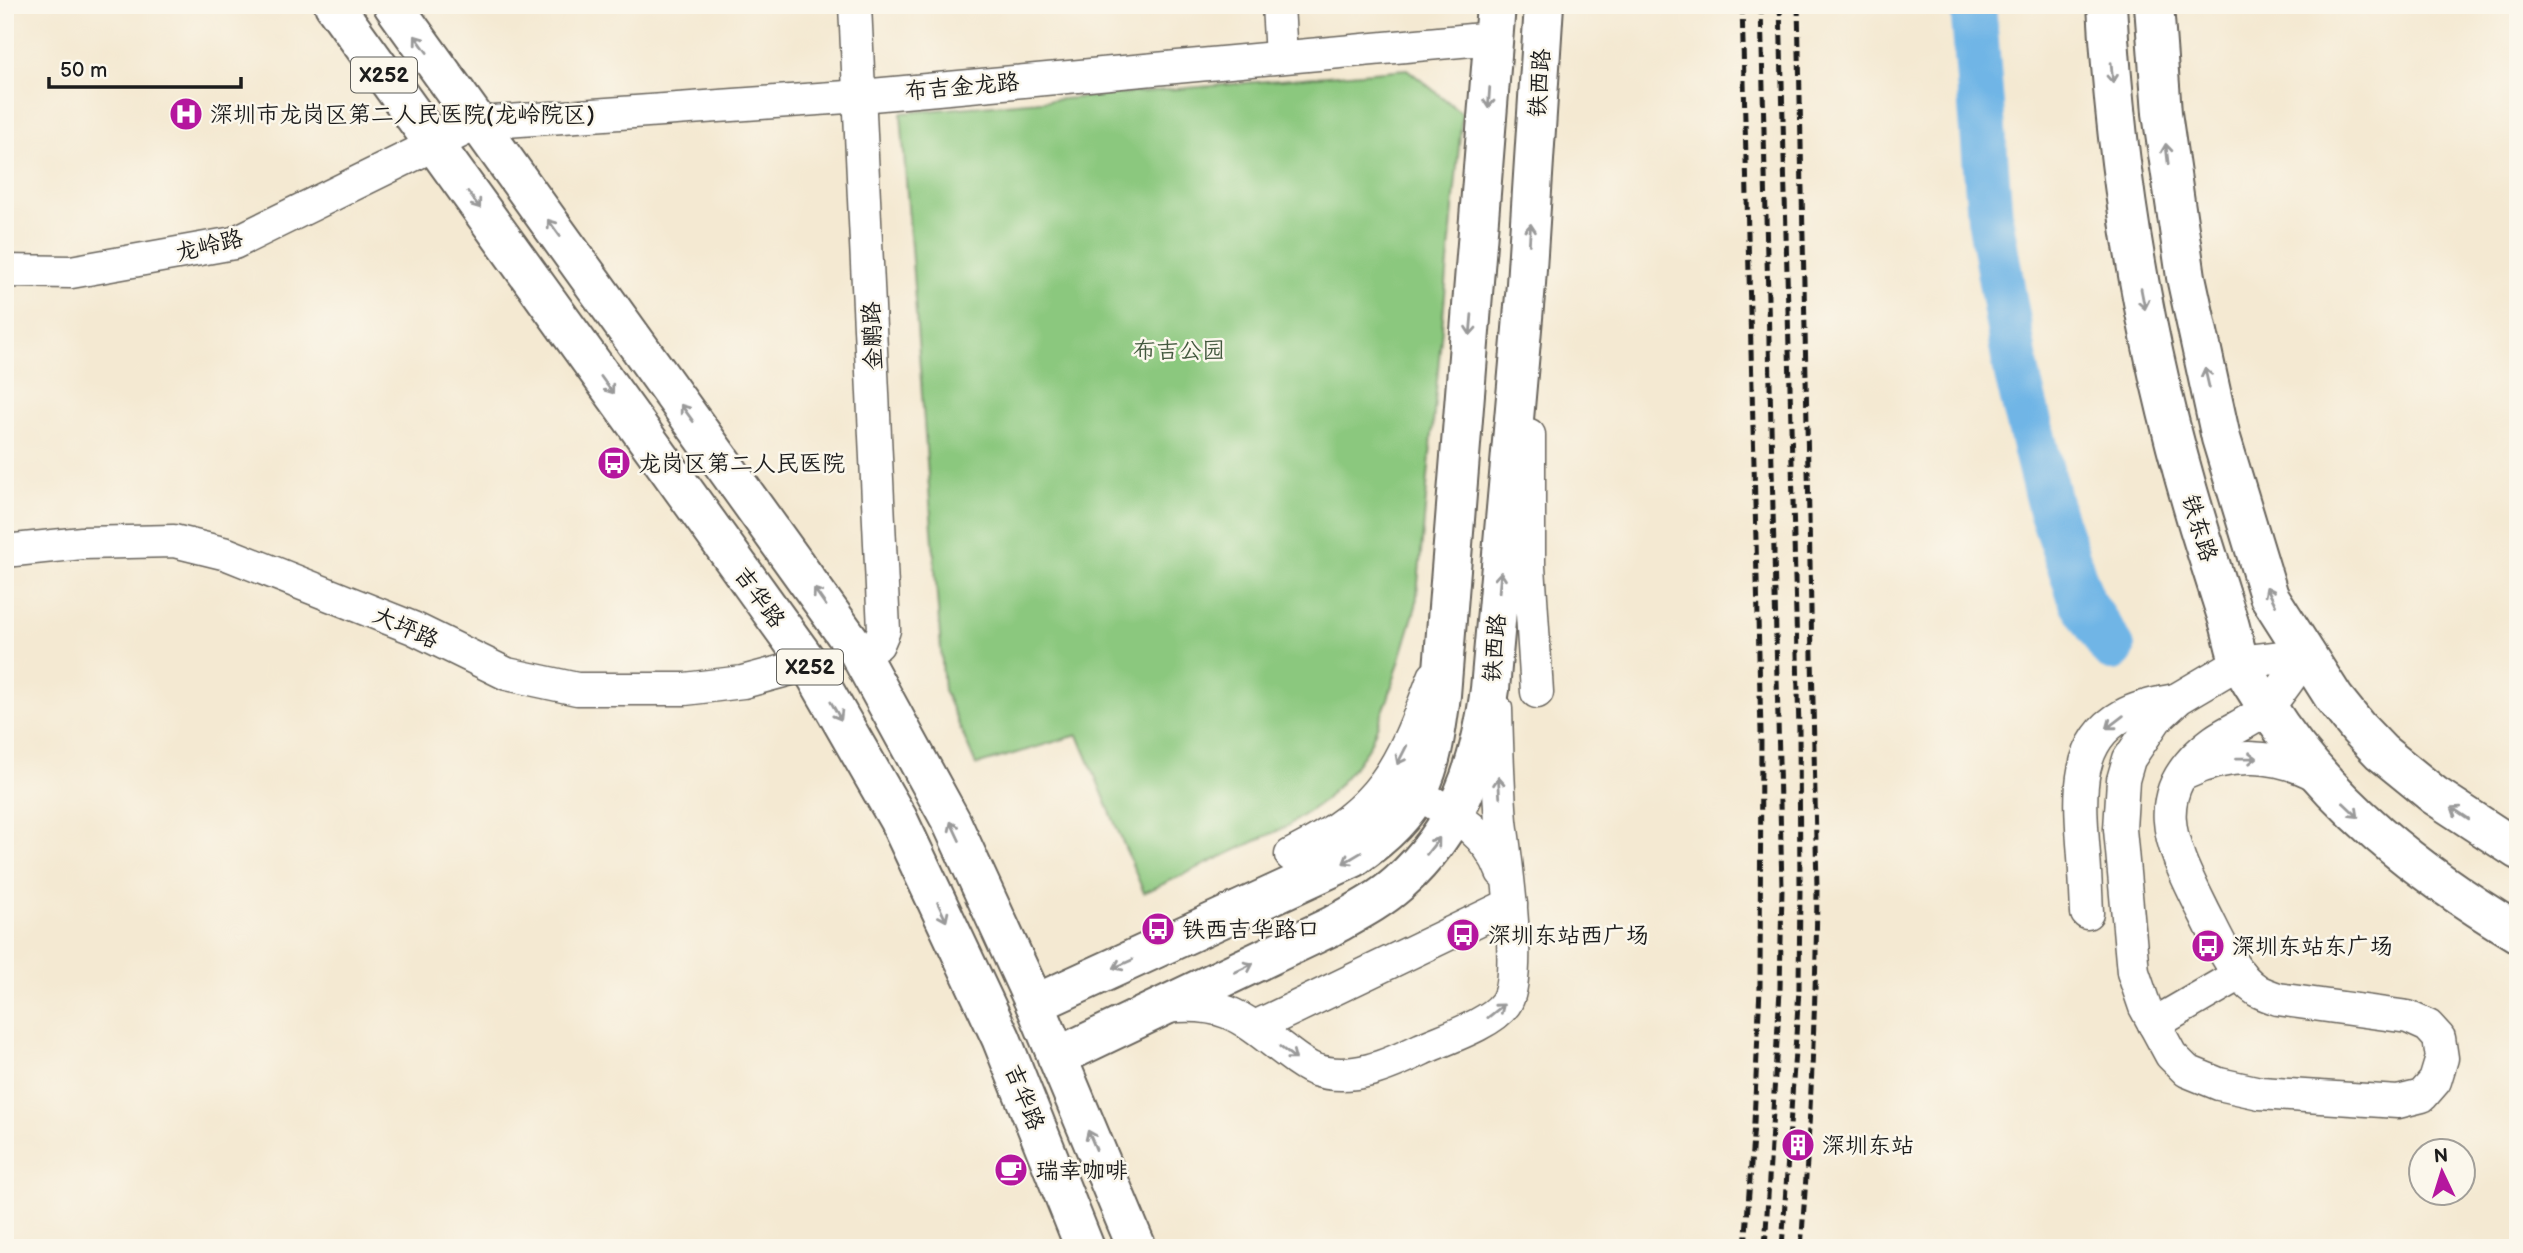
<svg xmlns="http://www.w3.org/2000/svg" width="2523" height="1253" viewBox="0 0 2523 1253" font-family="'Balsamiq Sans','LXGW WenKai TC',sans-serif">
	<rect width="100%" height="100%" fill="#fbf7ec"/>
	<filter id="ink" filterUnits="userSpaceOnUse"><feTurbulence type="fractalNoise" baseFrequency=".0143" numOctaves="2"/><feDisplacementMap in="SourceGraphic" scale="14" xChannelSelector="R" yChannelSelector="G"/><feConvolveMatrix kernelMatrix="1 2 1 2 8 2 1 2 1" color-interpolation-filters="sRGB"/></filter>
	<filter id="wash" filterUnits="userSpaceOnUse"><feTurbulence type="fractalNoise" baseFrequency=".00686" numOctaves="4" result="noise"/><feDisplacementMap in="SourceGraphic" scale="28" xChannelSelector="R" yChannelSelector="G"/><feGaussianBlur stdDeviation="1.57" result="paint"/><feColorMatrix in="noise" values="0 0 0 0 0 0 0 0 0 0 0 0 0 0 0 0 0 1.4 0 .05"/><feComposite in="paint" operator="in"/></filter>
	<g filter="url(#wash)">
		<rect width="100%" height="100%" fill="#f4e9d2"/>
		<path fill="#8bc87e" stroke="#54724d" stroke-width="2" d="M1407 69 1462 113 1416 606 1388 699 1370 744 1357 764 1325 800 1286 827 1144 893 1078 735 976 765 944 690 901 113Z"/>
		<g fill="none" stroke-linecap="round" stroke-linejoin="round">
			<path stroke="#6fb5e6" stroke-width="46" d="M1973 5 1990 218 2017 374 2051 511 2082 601 2112 648"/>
		</g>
	</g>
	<g filter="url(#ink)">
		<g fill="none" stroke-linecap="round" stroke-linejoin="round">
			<defs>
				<g id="minor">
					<path d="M855 5 884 630 878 644 859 653"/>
					<path d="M1278 5 1281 57"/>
					<path d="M5 271 71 272 234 243 478 123 861 96 1493 38"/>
					<path d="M1529 435V566L1537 692"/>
					<path d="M5 551 82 543 174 541 227 554 413 628 507 674 577 689H685L743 682 809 664"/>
					<path d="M2307 654C2294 671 2282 691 2268 706 2254 721 2231 729 2214 741 2142 794 2172 847 2204 912 2218 939 2232 974 2258 991 2264 994 2272 997 2278 999L2408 1017 2428 1026 2439 1038 2442 1058 2435 1081 2422 1096 2398 1102 2260 1093 2219 1084 2187 1071 2171 1055 2145 1007 2133 972 2120 829 2123 780 2129 759 2156 719 2179 698 2240 662Z"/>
					<path d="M2186 773C2229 752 2278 753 2320 777"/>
					<path d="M1418 794C1453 814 1487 831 1502 872"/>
					<path d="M1291 855C1383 808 1399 771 1434 677"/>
					<path d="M2087 913C2086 890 2085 866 2083 843 2080 797 2075 742 2122 716 2137 707 2157 704 2174 700"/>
					<path d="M1165 1007C1221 1001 1238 1014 1280 1047 1291 1055 1302 1065 1315 1070 1352 1082 1389 1065 1422 1049 1444 1039 1491 1024 1505 1004 1524 978 1505 856 1501 821 1498 784 1497 746 1496 709"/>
					<path d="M2154 1024 2240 974"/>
					<path d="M1255 1027 1511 904"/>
				</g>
				<g id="major">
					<path d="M334 5 809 664 898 819 1001 1038 1085 1248"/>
					<path d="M393 5 859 653 951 821 1035 1004 1137 1248"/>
					<path d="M2107 5C2117 192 2151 379 2208 557 2215 579 2222 601 2229 623 2233 636 2235 652 2241 664 2248 678 2257 692 2266 705 2328 803 2420 874 2518 933"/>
					<path d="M2154 5 2162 113 2186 277 2221 438 2269 596 2334 698 2358 728 2381 752 2434 795 2518 850"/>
					<path d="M1035 1004 1353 858C1422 810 1431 776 1441 695L1496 5"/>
					<path d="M1057 1057 1332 926C1355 913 1379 901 1399 883 1458 830 1480 766 1490 689L1526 284 1544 5"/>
				</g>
			</defs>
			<use href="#minor" stroke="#68645c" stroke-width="35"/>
			<use href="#major" stroke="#68645c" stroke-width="42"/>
			<use href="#minor" stroke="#fff" stroke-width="32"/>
			<use href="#major" stroke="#fff" stroke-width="38"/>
			<g stroke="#1c1c1c" stroke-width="5" stroke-dasharray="10 5" stroke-linecap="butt">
				<path d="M1742 5 1761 732 1760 987 1754 1123 1745 1248"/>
				<path d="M1761 5 1782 888 1780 990 1765 1248"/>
				<path d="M1780 5 1799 730 1800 888 1799 990 1782 1248"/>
				<path d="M1798 5 1817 888C1816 1008 1810 1128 1801 1248"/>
			</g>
		</g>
		<defs><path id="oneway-shaft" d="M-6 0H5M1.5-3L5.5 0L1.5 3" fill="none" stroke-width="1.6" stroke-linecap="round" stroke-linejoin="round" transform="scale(1.75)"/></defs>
		<g stroke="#999">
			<use href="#oneway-shaft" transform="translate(421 44) rotate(-126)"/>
			<use href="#oneway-shaft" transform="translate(2112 73) rotate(85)"/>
			<use href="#oneway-shaft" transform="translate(1489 98) rotate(94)"/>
			<use href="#oneway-shaft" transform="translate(2167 154) rotate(-97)"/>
			<use href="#oneway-shaft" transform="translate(474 200) rotate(54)"/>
			<use href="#oneway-shaft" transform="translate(554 228) rotate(-126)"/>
			<use href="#oneway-shaft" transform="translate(1530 234) rotate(-86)"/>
			<use href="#oneway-shaft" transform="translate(2143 299) rotate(79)"/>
			<use href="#oneway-shaft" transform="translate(1471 325) rotate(95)"/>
			<use href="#oneway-shaft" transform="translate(2207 378) rotate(-103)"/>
			<use href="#oneway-shaft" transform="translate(607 385) rotate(54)"/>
			<use href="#oneway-shaft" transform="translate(687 413) rotate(-126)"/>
			<use href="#oneway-shaft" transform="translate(1500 582) rotate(-85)"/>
			<use href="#oneway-shaft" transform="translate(2271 596) rotate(-116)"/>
			<use href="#oneway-shaft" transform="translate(820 597) rotate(-125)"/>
			<use href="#oneway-shaft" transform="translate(836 711) rotate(60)"/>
			<use href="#oneway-shaft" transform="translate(2115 722) rotate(143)"/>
			<use href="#oneway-shaft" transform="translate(1402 755) rotate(117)"/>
			<use href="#oneway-shaft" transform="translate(2247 758) rotate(-1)"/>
			<use href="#oneway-shaft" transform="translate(1499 787) rotate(-94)"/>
			<use href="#oneway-shaft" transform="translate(2351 810) rotate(44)"/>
			<use href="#oneway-shaft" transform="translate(2460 813) rotate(-146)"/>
			<use href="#oneway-shaft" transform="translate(955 831) rotate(-115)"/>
			<use href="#oneway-shaft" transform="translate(1433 846) rotate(-52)"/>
			<use href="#oneway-shaft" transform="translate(1352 858) rotate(149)"/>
			<use href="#oneway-shaft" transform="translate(942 912) rotate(65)"/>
			<use href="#oneway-shaft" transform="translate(1123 964) rotate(156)"/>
			<use href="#oneway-shaft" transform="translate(1244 968) rotate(-26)"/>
			<use href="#oneway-shaft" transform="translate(1496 1011) rotate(-39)"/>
			<use href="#oneway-shaft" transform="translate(1288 1053) rotate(38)"/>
			<use href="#oneway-shaft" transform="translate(1092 1140) rotate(-113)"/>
		</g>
	</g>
	<defs>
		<symbol id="hospital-disc" viewBox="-11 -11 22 22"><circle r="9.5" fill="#b5179e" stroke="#fbf7ec"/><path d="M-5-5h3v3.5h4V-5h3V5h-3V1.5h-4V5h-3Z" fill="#fff"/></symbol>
		<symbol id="bus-disc" viewBox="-11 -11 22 22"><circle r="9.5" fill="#b5179e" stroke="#fbf7ec"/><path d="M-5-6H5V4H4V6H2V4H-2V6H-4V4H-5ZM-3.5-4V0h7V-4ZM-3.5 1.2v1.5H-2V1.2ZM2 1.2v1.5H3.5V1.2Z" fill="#fff"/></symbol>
		<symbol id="building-disc" viewBox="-11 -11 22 22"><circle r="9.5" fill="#b5179e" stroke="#fbf7ec"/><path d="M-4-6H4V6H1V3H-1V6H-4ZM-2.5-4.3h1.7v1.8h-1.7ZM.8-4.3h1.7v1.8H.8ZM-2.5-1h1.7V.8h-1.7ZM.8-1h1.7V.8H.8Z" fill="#fff"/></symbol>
		<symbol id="cafe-disc" viewBox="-11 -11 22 22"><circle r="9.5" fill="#b5179e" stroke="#fbf7ec"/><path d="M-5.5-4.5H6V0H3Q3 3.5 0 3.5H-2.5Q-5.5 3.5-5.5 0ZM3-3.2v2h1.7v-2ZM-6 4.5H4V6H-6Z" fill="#fff"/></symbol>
	</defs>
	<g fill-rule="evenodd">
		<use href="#hospital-disc" x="167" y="95" width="38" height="38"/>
		<use href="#bus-disc" x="595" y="444" width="38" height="38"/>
		<use href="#bus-disc" x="1139" y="910" width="38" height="38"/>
		<use href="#bus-disc" x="1444" y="916" width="38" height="38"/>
		<use href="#bus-disc" x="2189" y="927" width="38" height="38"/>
		<use href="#building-disc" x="1779" y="1126" width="38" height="38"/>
		<use href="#cafe-disc" x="992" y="1151" width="38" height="38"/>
	</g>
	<g text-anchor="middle" stroke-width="5" stroke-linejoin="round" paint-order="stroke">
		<g fill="#fbf7ec" stroke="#5f5e5a" stroke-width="2">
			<rect x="351" y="57.5" width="66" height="35" rx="5"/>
			<rect x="777" y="649.5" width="66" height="35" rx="5"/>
		</g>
		<g font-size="21" font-weight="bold" fill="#1c1c1c">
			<text x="384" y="82">X252</text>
			<text x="810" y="674">X252</text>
		</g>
		<g font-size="23" fill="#1c1c1c" stroke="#fbf7ec">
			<text transform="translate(1539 83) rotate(-86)" y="8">铁西路</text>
			<text transform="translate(962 86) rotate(-5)" y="8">布吉金龙路</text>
			<text transform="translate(209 245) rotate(-14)" y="8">龙岭路</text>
			<text transform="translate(872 336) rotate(-92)" y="8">金鹏路</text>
			<text transform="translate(2200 528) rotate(73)" y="8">铁东路</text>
			<text transform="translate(760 597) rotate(54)" y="8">吉华路</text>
			<text transform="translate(406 627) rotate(24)" y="8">大坪路</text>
			<text transform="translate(1494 648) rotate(-85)" y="8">铁西路</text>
			<text transform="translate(1025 1097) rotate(68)" y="8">吉华路</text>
		</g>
		<g font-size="23" fill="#1c1c1c" stroke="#fbf7ec" text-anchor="start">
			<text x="210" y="122">深圳市龙岗区第二人民医院(龙岭院区)</text>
			<text x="638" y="471">龙岗区第二人民医院</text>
			<text x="1182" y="937">铁西吉华路口</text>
			<text x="1488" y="943">深圳东站西广场</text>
			<text x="2232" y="954">深圳东站东广场</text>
			<text x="1822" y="1153">深圳东站</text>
			<text x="1036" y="1178">瑞幸咖啡</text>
		</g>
		<g font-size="23" fill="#43583e" stroke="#fbf7ec">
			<text x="1179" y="358">布吉公园</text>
		</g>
	</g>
	<rect width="2523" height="1253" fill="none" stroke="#fbf7ec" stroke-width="28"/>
	<g transform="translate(2442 1172) rotate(356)"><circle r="33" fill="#fbf7ec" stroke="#a29f99" stroke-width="2"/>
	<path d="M0-5L12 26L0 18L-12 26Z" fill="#b5179e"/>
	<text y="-10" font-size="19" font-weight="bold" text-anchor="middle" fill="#1c1c1c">N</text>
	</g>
	<path d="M49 77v10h192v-10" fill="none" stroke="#1c1c1c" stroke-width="3.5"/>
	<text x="60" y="77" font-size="21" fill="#1c1c1c" stroke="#fbf7ec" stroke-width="5" paint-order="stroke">50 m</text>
</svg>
